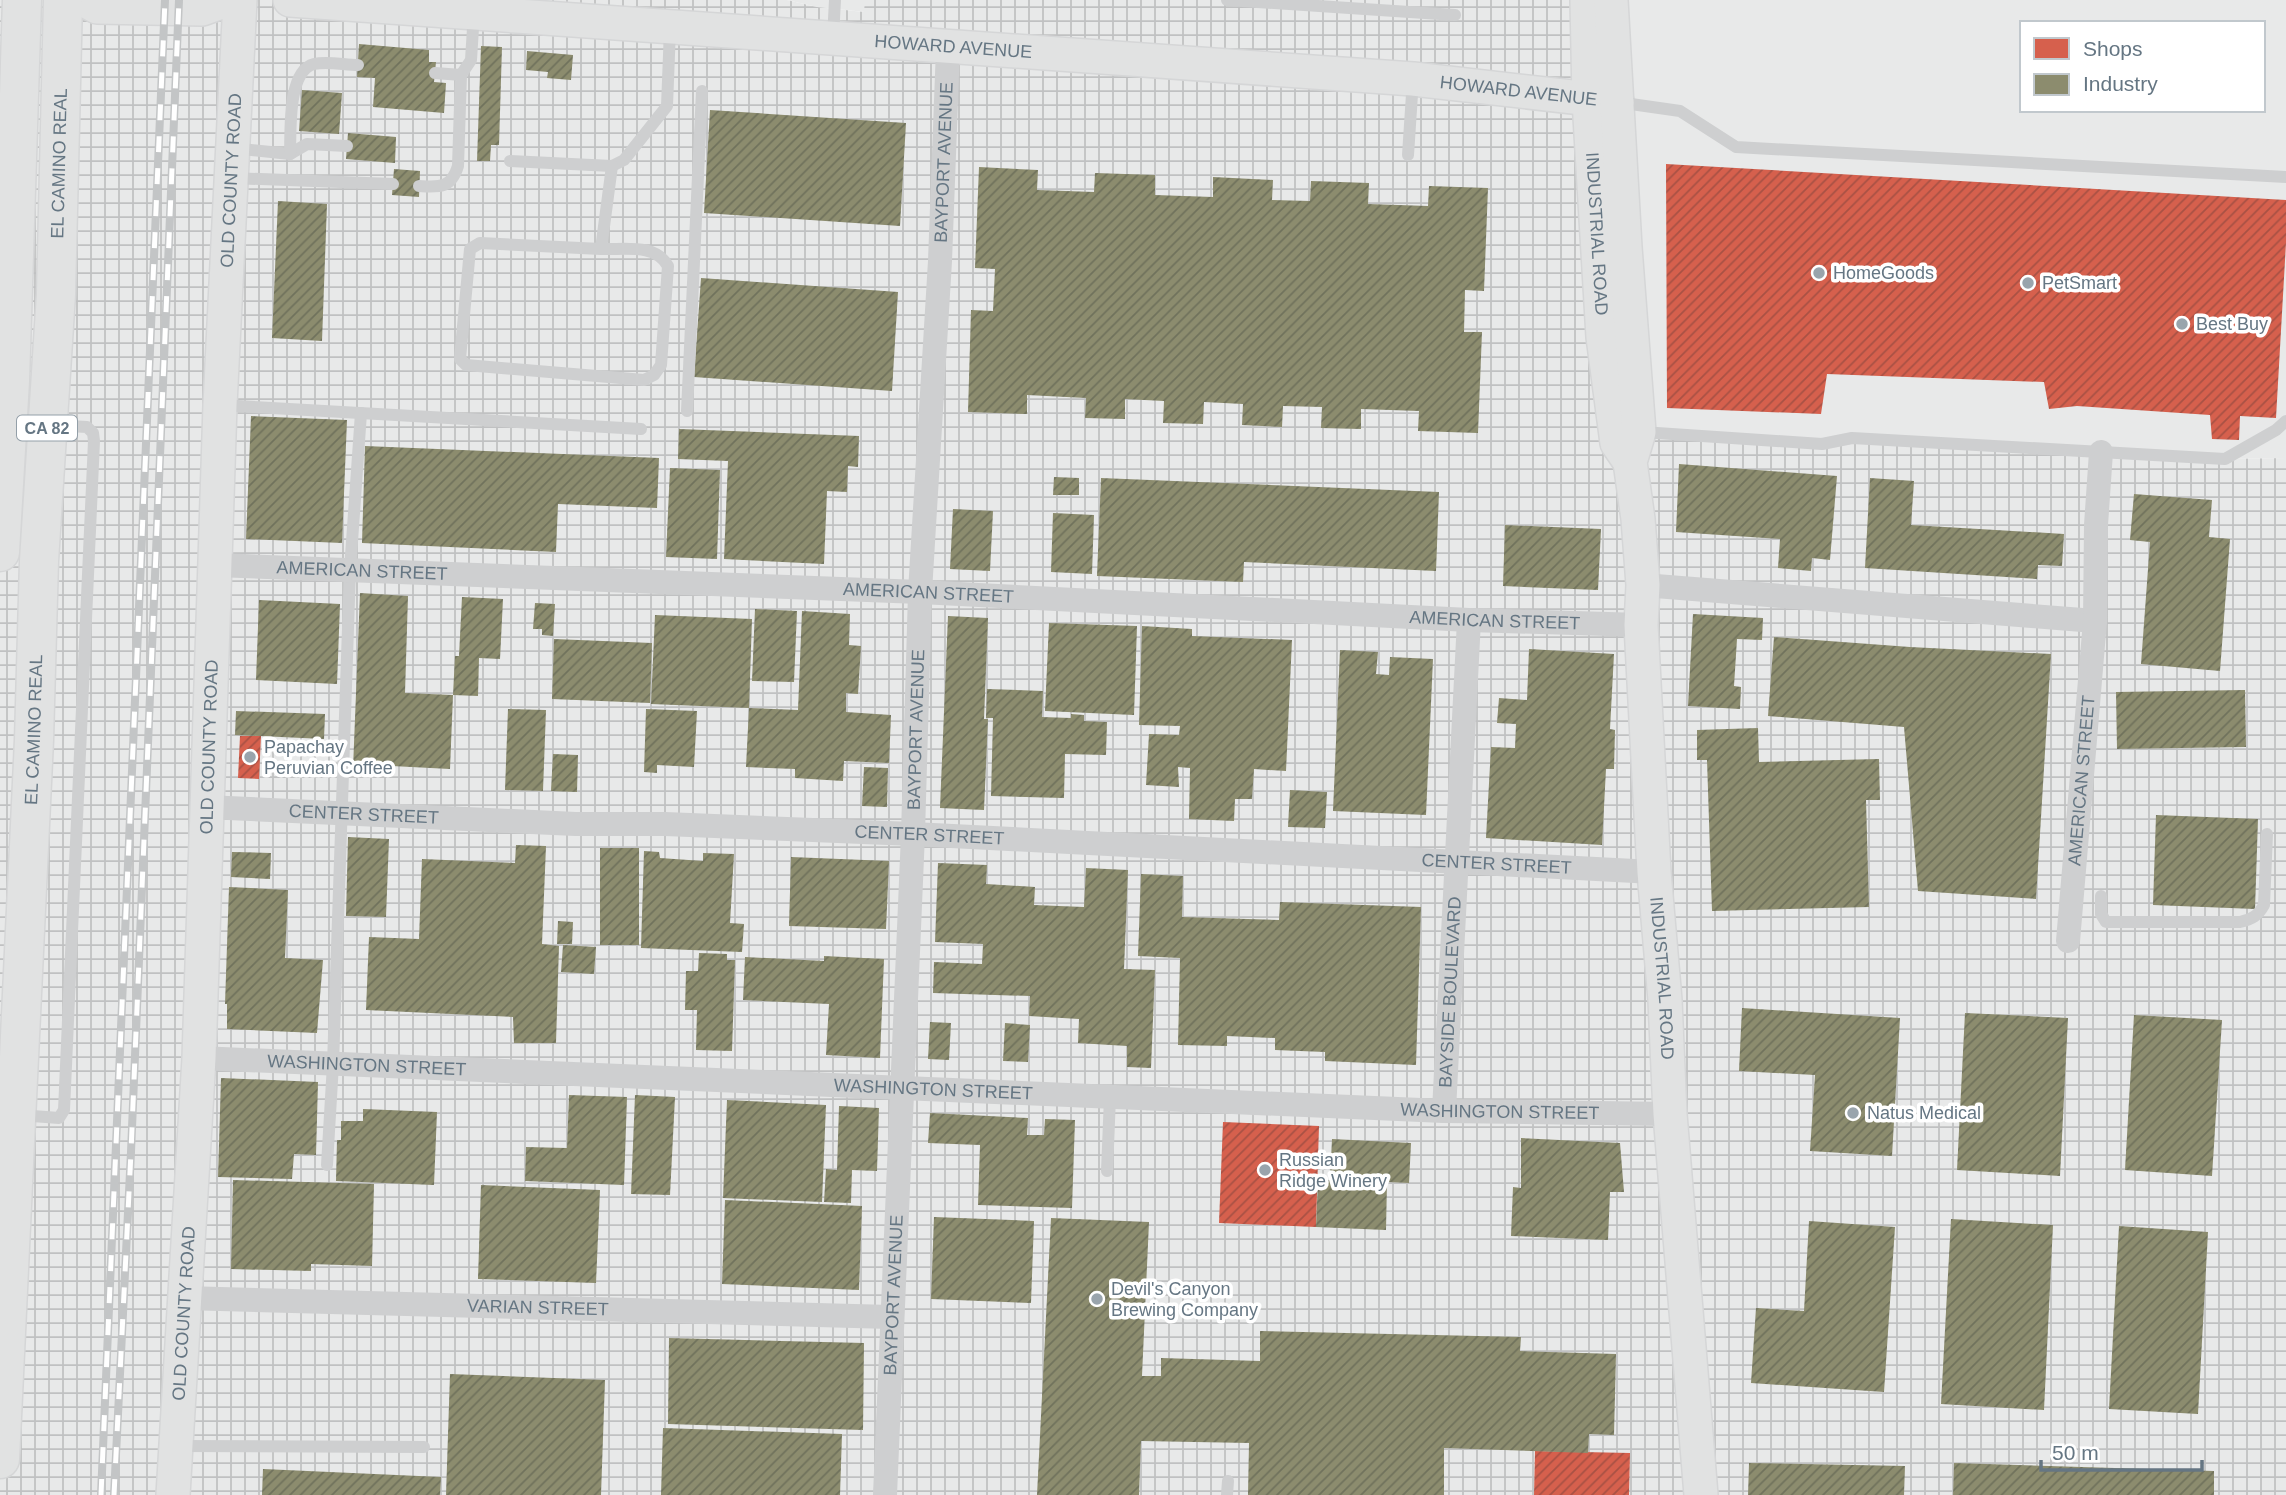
<svg xmlns="http://www.w3.org/2000/svg" width="2286" height="1495" viewBox="0 0 2286 1495" font-family="Arial,sans-serif">
	<defs>
		<pattern id="industrial-grid" width="8" height="8" patternUnits="userSpaceOnUse" patternTransform="scale(1.75)"><rect width="8" height="8" fill="#e8e9e9"/><path d="M0 4h8M4 0v8" fill="none" stroke="#c0c1c2"/></pattern>
		<pattern id="shops-hatch" width="6" height="6" patternUnits="userSpaceOnUse" patternTransform="scale(1.75)"><rect width="6" height="6" fill="#d6604d"/><path d="M-1 1l2-2M0 6l6-6M5 7l2-2" fill="none" stroke="#a85144"/></pattern>
		<pattern id="industry-hatch" width="6" height="6" patternUnits="userSpaceOnUse" patternTransform="scale(1.75)"><rect width="6" height="6" fill="#8c8c6e"/><path d="M-1 1l2-2M0 6l6-6M5 7l2-2" fill="none" stroke="#70725c"/></pattern>
	</defs>
	<rect width="100%" height="100%" fill="#f9f9f9"/>
	<g fill="#e8e9e9" fill-rule="evenodd">
		<path d="M787 0H865V12L817 7Z"/>
		<path d="M1611 0H2286V458L2225 459 1822 444 1639 432ZM2022 23H2263V110H2022Z"/>
	</g>
	<path fill="url(#industrial-grid)" d="M0 0H787L817 7 864 12 865 0H1611L1640 432 1822 444 1852 438 2225 459 2286 458V1495H0Z"/>
	<g fill="url(#shops-hatch)">
		<path d="M1666 164 2286 200V243L2276 418 2240 416 2239 440 2212 439 2210 415 2077 406 2049 409 2044 382 1827 374 1821 414 1667 408Z"/>
		<path d="M240 736H261L259 779 238 778Z"/>
		<path d="M1223 1122 1319 1126 1316 1227 1219 1223Z"/>
		<path d="M1535 1451 1630 1453 1629 1495H1534Z"/>
	</g>
	<g fill="url(#industry-hatch)">
		<path d="M359 44 429 50V62H436L434 82 446 83 444 113 373 107 375 78 357 77Z"/>
		<path d="M481 46 502 47 499 145H491L490 161H477Z"/>
		<path d="M527 51 573 55 571 80 547 78 548 72 526 70Z"/>
		<path d="M302 90 342 93 339 134 299 131Z"/>
		<path d="M710 110 906 123 900 226 704 213Z"/>
		<path d="M348 133 396 137 395 163 346 159Z"/>
		<path d="M979 167 1038 170 1037 190 1094 192 1095 173 1155 175V195L1213 197V177L1273 180 1272 200 1310 201 1311 181 1369 183 1368 204 1428 206 1429 186 1488 188 1484 291 1465 290 1464 332H1482L1478 433 1418 431 1419 411 1361 409V429L1321 428 1322 407 1283 406 1282 427 1242 425 1243 404 1204 402 1203 424 1163 423 1164 401 1125 399V419L1085 418 1086 398 1027 395V414L968 412 971 310 993 311 995 269 975 268Z"/>
		<path d="M394 169 420 171 419 197 392 195Z"/>
		<path d="M278 201 327 204 322 341 272 338Z"/>
		<path d="M701 278 898 292 892 391 694 377Z"/>
		<path d="M251 416 347 420 342 543 246 539Z"/>
		<path d="M679 429 859 436 858 467 848 466 847 492 827 491 824 564 724 559 728 461 678 459Z"/>
		<path d="M365 446 659 458 657 508 558 504 556 552 362 543Z"/>
		<path d="M1679 464 1837 476 1830 560 1812 558 1811 571 1778 568 1780 539 1676 532Z"/>
		<path d="M670 468 720 470 717 559 666 557Z"/>
		<path d="M1054 477 1079 478V495H1053Z"/>
		<path d="M1101 478 1439 492 1436 571 1244 562 1243 582 1097 576Z"/>
		<path d="M1870 478 1914 481 1911 525 2064 534 2062 566 2038 565 2037 579 1865 568Z"/>
		<path d="M2134 494 2212 500 2209 537 2230 539 2220 671 2141 664 2150 542 2130 540Z"/>
		<path d="M953 509 993 511 990 571 950 569Z"/>
		<path d="M1053 513 1094 515 1092 574 1051 572Z"/>
		<path d="M1505 525 1601 529 1598 590 1503 586Z"/>
		<path d="M360 593 408 596 405 693 453 695 450 769 392 766 391 770 353 769Z"/>
		<path d="M462 597 503 599 500 659 479 658 478 696 453 695 455 656H459Z"/>
		<path d="M259 600 340 604 337 684 256 680Z"/>
		<path d="M535 603 555 604 553 636 542 635V629H533Z"/>
		<path d="M755 609 797 611 794 682 752 681Z"/>
		<path d="M802 611 850 614 849 645 861 646 858 694 846 693V712L891 715 889 763 844 761 843 781 795 778V769L746 767 749 708 651 704 655 615 752 619 749 708 798 710Z"/>
		<path d="M1693 614 1763 618 1762 640 1737 639 1734 686 1741 687 1740 709 1688 706Z"/>
		<path d="M948 616 988 618 984 719H988L984 810 940 808Z"/>
		<path d="M1049 623 1137 626 1134 715 1045 711Z"/>
		<path d="M1142 626 1192 629V636L1292 640 1286 771 1254 769 1252 799H1235L1234 821 1189 819 1190 768 1178 767 1179 787 1146 785 1149 734 1179 735 1180 726 1139 725Z"/>
		<path d="M1774 637 1910 647 2051 654 2036 899 1918 891 1904 727 1768 716Z"/>
		<path d="M554 639 652 643 650 703 552 699Z"/>
		<path d="M1529 649 1614 654 1610 729 1615 730 1614 769H1606L1602 845 1486 838 1491 747 1515 748 1516 724 1497 723 1499 698 1527 700Z"/>
		<path d="M1340 650 1378 652 1376 674 1389 675 1390 657 1433 659 1426 815 1333 811Z"/>
		<path d="M987 689 1043 691 1042 717 1071 718V714L1084 715V721L1107 722 1106 755 1065 754 1064 798 991 796 993 718H986Z"/>
		<path d="M2245 690 2246 747 2117 749 2116 692Z"/>
		<path d="M508 709 546 710 543 791 505 790Z"/>
		<path d="M646 709 697 711 694 767 657 765V773L644 772Z"/>
		<path d="M236 711 325 714 324 739 235 735Z"/>
		<path d="M1758 728 1759 762 1879 759 1880 800H1866L1869 907 1712 911 1707 760H1697V730Z"/>
		<path d="M553 754 578 755 577 792 551 791Z"/>
		<path d="M864 767 888 768 887 807 862 806Z"/>
		<path d="M1290 790 1327 792 1325 828 1288 827Z"/>
		<path d="M2156 815 2258 819 2255 909 2153 905Z"/>
		<path d="M348 837 389 839 386 917 346 916Z"/>
		<path d="M516 845 546 846 542 944 559 946 556 1043H514L513 1017 366 1010 369 937 419 939 422 859 515 863Z"/>
		<rect x="600" y="848" width="39" height="97"/>
		<path d="M644 851 659 852 660 858 703 861V853L734 854 730 923 744 924 742 952 641 948Z"/>
		<path d="M232 852 271 853 270 879 231 877Z"/>
		<path d="M791 857 889 861 886 929 789 926Z"/>
		<path d="M938 863 987 865 986 884 1035 887 1034 905 1084 907 1086 868 1128 870 1124 969 1155 970 1151 1068 1127 1067V1046L1078 1043 1079 1019 1029 1016 1030 996 933 993 934 962 982 964 983 944 935 942Z"/>
		<path d="M1141 874 1183 876 1182 917 1279 920 1280 902 1421 907 1416 1065 1325 1061V1052L1275 1050V1038L1227 1036V1046L1178 1045 1180 958 1138 956Z"/>
		<path d="M229 887 288 890 285 958 323 960 317 1033 227 1029V1004H225Z"/>
		<path d="M558 921 573 922 572 944H557Z"/>
		<path d="M563 945 596 947 594 974 561 972Z"/>
		<path d="M699 953 727 954V960H735L732 1051 696 1050 697 1010H685L686 971H698Z"/>
		<path d="M824 956 884 959 880 1058 826 1055 829 1004 743 1000 745 957 824 961Z"/>
		<path d="M1742 1008 1900 1018 1892 1156 1810 1151 1815 1075 1739 1071Z"/>
		<path d="M1965 1013 2068 1018 2060 1176 1957 1170Z"/>
		<path d="M2134 1015 2222 1020 2212 1176 2125 1170Z"/>
		<path d="M930 1022 951 1023 949 1060 928 1059Z"/>
		<path d="M1005 1023 1030 1025 1028 1062 1003 1061Z"/>
		<path d="M221 1078 318 1082 316 1155 294 1154 292 1179 218 1177Z"/>
		<path d="M569 1095 627 1097 624 1185 525 1181 526 1147 567 1148Z"/>
		<path d="M635 1095 675 1097 670 1195 631 1194Z"/>
		<path d="M727 1100 826 1105 822 1202 723 1198Z"/>
		<path d="M839 1106 879 1108 877 1171 852 1170 851 1203 824 1202 826 1169 837 1170Z"/>
		<path d="M363 1109 437 1112 434 1185 336 1181 337 1140H341V1121H363Z"/>
		<path d="M930 1113 1028 1118 1027 1135H1044L1045 1119 1075 1120 1072 1208 978 1205 980 1145 928 1143Z"/>
		<path d="M1521 1138 1620 1143 1624 1192H1610L1608 1240 1511 1236 1513 1187 1521 1188Z"/>
		<path d="M1332 1139 1411 1143 1409 1183 1387 1182 1386 1230 1316 1227 1318 1179 1330 1180Z"/>
		<path d="M233 1180 374 1184 372 1266 311 1264V1271L231 1269Z"/>
		<path d="M481 1185 600 1190 596 1283 478 1279Z"/>
		<path d="M725 1200 862 1206 859 1290 722 1284Z"/>
		<path d="M934 1217 1034 1221 1031 1303 931 1299Z"/>
		<path d="M1051 1218 1149 1222 1142 1376H1161V1358L1260 1361V1331L1521 1337 1520 1351 1616 1354 1614 1435 1589 1434 1588 1453 1444 1448V1495H1248L1249 1443 1141 1441 1139 1495H1037Z"/>
		<path d="M1951 1219 2053 1225 2044 1410 1941 1404Z"/>
		<path d="M1809 1221 1895 1227 1884 1392 1751 1383 1756 1308 1804 1311Z"/>
		<path d="M2119 1226 2208 1232 2198 1414 2109 1409Z"/>
		<path d="M669 1338 864 1343 863 1430 668 1424Z"/>
		<path d="M450 1374 605 1380 601 1495H446Z"/>
		<path d="M663 1428 842 1434 840 1495H661Z"/>
		<path d="M1749 1463 1905 1466 1904 1495H1748Z"/>
		<path d="M1954 1463 2214 1471V1495H1953Z"/>
		<path d="M263 1469 441 1477 440 1495H262Z"/>
	</g>
	<g fill="none" stroke-linecap="round" stroke-linejoin="round">
		<defs>
			<g id="secondary">
				<path d="M84 0 97 7 202 9 227 0"/>
				<path id="s8" d="M290 0 1413 79 1617 102"/>
				<path id="s9" d="M1587 0 1589 100 1603 337 1617 443 1630 462"/>
				<path id="s10" d="M1611 0 1625 247 1639 432 1630 462 1638 519 1643 585 1641 625 1654 872 1665 1000 1670 1114 1701 1495"/>
				<path id="s11" d="M173 1495 199 1058 220 405 240 0"/>
			</g>
			<g id="primary">
				<path d="M0 552 10 381 22 0"/>
				<path id="s12" d="M0 1459 34 740 39 561 56 294 63 0"/>
			</g>
		</defs>
		<use href="#secondary" stroke="#d5d6d7" stroke-width="36"/>
		<use href="#primary" stroke="#d5d6d7" stroke-width="41"/>
		<g stroke="#cecfd0" stroke-width="12">
			<path d="M1227 0 1455 15"/>
			<path d="M833 38 835 0"/>
			<path d="M461 75 471 60 474 12"/>
			<path d="M1617 102 1680 111 1736 147 2286 177"/>
			<path d="M232 148 290 154 307 144 347 146"/>
			<path d="M290 154C291 132 287 71 314 64 327 61 345 65 358 65"/>
			<path d="M1408 155 1413 79"/>
			<path d="M510 161 612 166 624 160 667 106 670 29"/>
			<path d="M231 178 393 184"/>
			<path d="M419 186C439 187 451 189 458 166L461 75 435 73"/>
			<path d="M601 249C624 250 655 243 668 266L661 365 654 375 644 380 466 365 460 359 470 249 480 243 601 249 612 166"/>
			<path d="M220 405 641 429"/>
			<path d="M687 411 702 91"/>
			<path d="M1642 432 1822 444 1852 438 2225 459 2276 430 2286 421"/>
			<path d="M2101 896V914L2106 922H2240C2252 919 2258 916 2264 905L2267 834"/>
			<path d="M19 1115 59 1118 64 1110 94 441 93 433 87 427 50 425"/>
			<path d="M327 1165 333 1064 350 570 361 413"/>
			<path d="M1107 1171 1110 1097"/>
			<path d="M176 1446 424 1447"/>
			<path d="M1227 1495 1228 1481"/>
		</g>
		<g stroke="#cecfd0" stroke-width="24">
			<path id="s1" d="M215 565 920 592 1469 620 1641 625"/>
			<path d="M1643 585 2095 621"/>
			<path id="s2" d="M206 807 576 824H665L913 834 1654 872"/>
			<path id="s3" d="M2068 941 2095 621 2096 525 2101 452"/>
			<path id="s4" d="M199 1058 1444 1111 1670 1114"/>
			<path id="s5" d="M1444 1111 1469 620"/>
			<path id="s6" d="M184 1298 891 1317"/>
			<path id="s7" d="M885 1495 913 834 920 592 940 261 948 48"/>
		</g>
		<use href="#secondary" stroke="#e1e2e2" stroke-width="33"/>
		<use href="#primary" stroke="#e1e2e2" stroke-width="38"/>
		<defs>
			<g id="rail">
				<path d="M101 1495 165 0"/>
				<path d="M114 1495 131 1152 179 0"/>
			</g>
		</defs>
		<use href="#rail" stroke="#c3c5c6" stroke-width="8"/>
		<use href="#rail" stroke="#fff" stroke-width="5" stroke-dasharray="16" stroke-linecap="butt"/>
	</g>
	<g fill="#99a4ac" stroke="#fff" stroke-width="2.5">
		<circle cx="1819" cy="273" r="7"/>
		<circle cx="2028" cy="283" r="7"/>
		<circle cx="2182" cy="324" r="7"/>
		<circle cx="250" cy="757" r="7"/>
		<circle cx="1853" cy="1113" r="7"/>
		<circle cx="1265" cy="1170" r="7"/>
		<circle cx="1097" cy="1299" r="7"/>
	</g>
	<g text-anchor="middle" stroke-width="7" stroke-linejoin="round" paint-order="stroke">
		<rect fill="#fff" stroke="#939fa8" stroke-width="2" x="17" y="415.5" width="60" height="25" rx="5"/>
		<g font-size="16" font-weight="bold" fill="#657683">
			<text x="47" y="434">CA 82</text>
		</g>
		<g font-size="18" fill="#657683" stroke="#fff">
			<text dy="6" stroke="none"><textPath href="#s8" startOffset="665">HOWARD AVENUE</textPath></text>
			<text dy="6" stroke="none"><textPath href="#s8" startOffset="1232">HOWARD AVENUE</textPath></text>
			<text dy="6" stroke="none"><textPath href="#s12" startOffset="1297">EL CAMINO REAL</textPath></text>
			<text dy="6" stroke="none"><textPath href="#s7" startOffset="1334">BAYPORT AVENUE</textPath></text>
			<text dy="6" stroke="none"><textPath href="#s11" startOffset="1316">OLD COUNTY ROAD</textPath></text>
			<text dy="6" stroke="none"><textPath href="#s9" startOffset="234">INDUSTRIAL ROAD</textPath></text>
			<text dy="6" stroke="none"><textPath href="#s1" startOffset="147">AMERICAN STREET</textPath></text>
			<text dy="6" stroke="none"><textPath href="#s1" startOffset="714">AMERICAN STREET</textPath></text>
			<text dy="6" stroke="none"><textPath href="#s1" startOffset="1281">AMERICAN STREET</textPath></text>
			<text dy="6" stroke="none"><textPath href="#s7" startOffset="766">BAYPORT AVENUE</textPath></text>
			<text dy="6" stroke="none"><textPath href="#s12" startOffset="730">EL CAMINO REAL</textPath></text>
			<text dy="6" stroke="none"><textPath href="#s11" startOffset="749">OLD COUNTY ROAD</textPath></text>
			<text dy="6" stroke="none"><textPath href="#s3" startOffset="161">AMERICAN STREET</textPath></text>
			<text dy="6" stroke="none"><textPath href="#s2" startOffset="158">CENTER STREET</textPath></text>
			<text dy="6" stroke="none"><textPath href="#s2" startOffset="724">CENTER STREET</textPath></text>
			<text dy="6" stroke="none"><textPath href="#s2" startOffset="1292">CENTER STREET</textPath></text>
			<text dy="6" stroke="none"><textPath href="#s10" startOffset="982">INDUSTRIAL ROAD</textPath></text>
			<text dy="6" stroke="none"><textPath href="#s5" startOffset="119">BAYSIDE BOULEVARD</textPath></text>
			<text dy="6" stroke="none"><textPath href="#s4" startOffset="168">WASHINGTON STREET</textPath></text>
			<text dy="6" stroke="none"><textPath href="#s4" startOffset="735">WASHINGTON STREET</textPath></text>
			<text dy="6" stroke="none"><textPath href="#s4" startOffset="1302">WASHINGTON STREET</textPath></text>
			<text dy="6" stroke="none"><textPath href="#s7" startOffset="200">BAYPORT AVENUE</textPath></text>
			<text dy="6" stroke="none"><textPath href="#s6" startOffset="354">VARIAN STREET</textPath></text>
			<text dy="6" stroke="none"><textPath href="#s11" startOffset="182">OLD COUNTY ROAD</textPath></text>
		</g>
		<g font-size="18" fill="#657683" stroke="#fff" text-anchor="start">
			<text x="1833" y="279">HomeGoods</text>
			<text x="2042" y="289">PetSmart</text>
			<text x="2196" y="330">Best Buy</text>
			<text x="264" y="753">Papachay<tspan x="264" dy="21">Peruvian Coffee</tspan></text>
			<text x="1867" y="1119">Natus Medical</text>
			<text x="1279" y="1166">Russian<tspan x="1279" dy="21">Ridge Winery</tspan></text>
			<text x="1111" y="1295">Devil's Canyon<tspan x="1111" dy="21">Brewing Company</tspan></text>
		</g>
	</g>
	<rect x="2020" y="21" width="245" height="91" fill="#ffffff" stroke="#c1c8cd" stroke-width="2"/>
	<rect x="2034" y="38" width="35" height="21" fill="#d6604d" stroke="#c1c8cd" stroke-width="2"/>
	<text x="2083" y="56" font-size="21" fill="#657683">Shops</text>
	<rect x="2034" y="74" width="35" height="21" fill="#8c8c6e" stroke="#c1c8cd" stroke-width="2"/>
	<text x="2083" y="91" font-size="21" fill="#657683">Industry</text>
	<path d="M2041 1460v10h161v-10" fill="none" stroke="#657683" stroke-width="3.5"/>
	<text x="2052" y="1460" font-size="21" fill="#657683" stroke="#ffffff" stroke-width="5" paint-order="stroke">50 m</text>
</svg>
